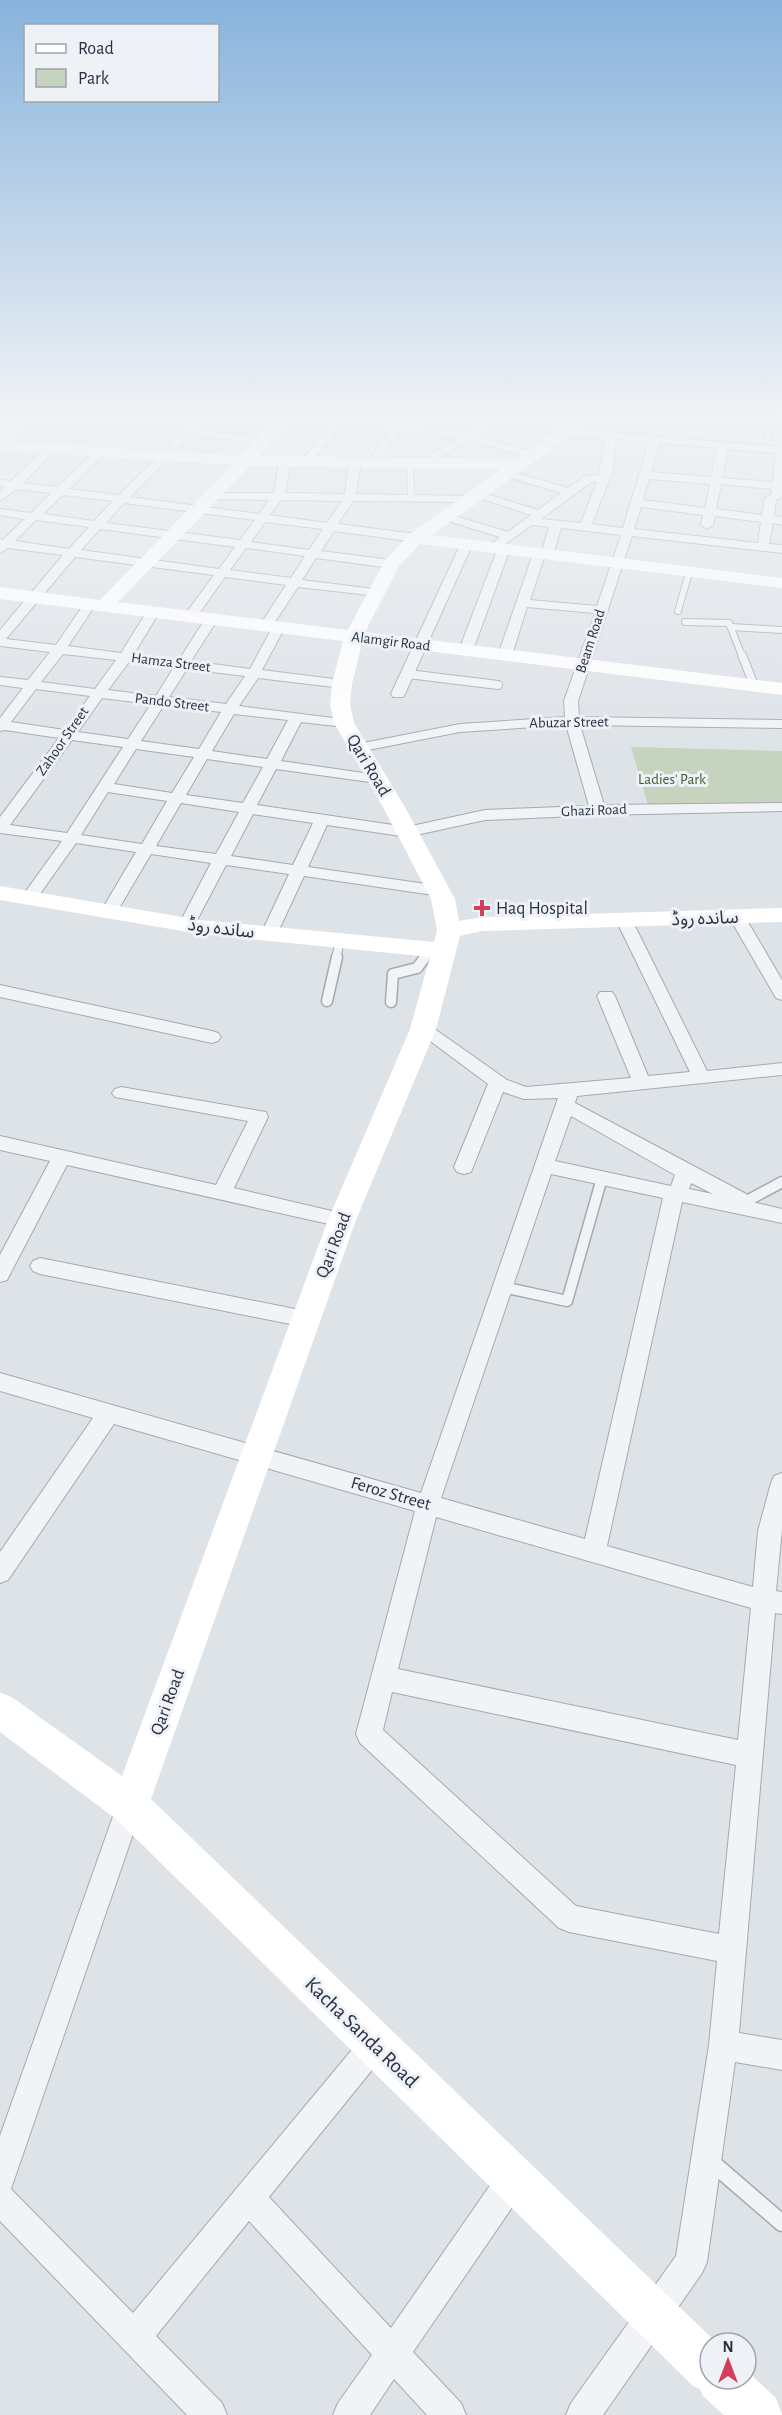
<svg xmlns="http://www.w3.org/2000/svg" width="782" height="2415" viewBox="0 0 782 2415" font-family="'Alegreya Sans','Noto Sans Arabic',sans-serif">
	<rect width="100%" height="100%" fill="#dee3e8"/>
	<path fill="#c5d3bf" d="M631 747 782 751V807L649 809Z"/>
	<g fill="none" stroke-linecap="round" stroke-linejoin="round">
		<defs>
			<g id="lane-far3">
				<path d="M767 439 770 415"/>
				<path d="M410 462 411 498"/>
				<path d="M678 611 689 573"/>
				<path d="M685 622 729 623 742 656"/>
				<path d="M731 627 782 630"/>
			</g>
			<g id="lane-far2">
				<path d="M742 655 754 685"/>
				<path d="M408 674 498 685"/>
				<path d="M336 958 340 941"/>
				<path d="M424 958 429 950"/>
			</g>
			<g id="lane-far1">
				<path d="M327 1001 337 957"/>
				<path d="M391 1002 393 974 417 968 425 957"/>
				<path d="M745 1202 782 1182"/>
				<path d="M503 1287 567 1301 602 1178"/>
			</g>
			<path id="lane" d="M709 2160 782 2223"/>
			<g id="street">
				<path d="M62 415H97L135 420 140 423 135 426 67 418Z"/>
				<path d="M200 415H211L197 430 264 438 269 441 264 444 191 435 130 497 259 514 269 500 211 499 205 496 211 493H274L279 460 285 457 291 460 285 493 345 494 349 461 355 458 361 461 356 494 473 496V492L477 491 538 510 561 493 502 475V471H510L568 488 585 476 599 475 605 439 566 435 502 419 477 435 535 453V457H527L470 440 427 465 421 462 423 460 457 438 400 431 378 463 374 464 368 461 390 430 343 425 312 462 308 463 302 460 332 423 288 418 283 415 337 418 339 415H350L347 419 394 424 400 415H411L404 426 466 433 492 415H511L566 429 782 447V497L776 500 774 516 782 517V525L773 523 769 544 782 545V553L632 536 578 701 579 717 782 720V728L580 725 604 805 782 803V811L598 815 485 820 407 837 327 825 308 867 440 886 448 891 440 896 304 876 277 934 275 938H263L261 934 289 874 226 865 195 924 187 929 179 924 211 863 151 854 115 915 109 916 101 911 136 852 76 843 35 901H23L21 898 62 841 0 833V817L59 738 5 730 0 731V718L23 688 0 685V677L28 680 50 652 0 646V630L63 555 8 548 0 553V539L3 540 24 519 0 515V509L31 513 51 493 16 489 0 501V492L5 487 0 486V480L11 481 48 446 52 445 57 448 56 450 23 483 57 487 97 449 101 448 106 451 105 453 69 489 119 495ZM616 439 649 442 623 528 592 524 613 470ZM660 443 717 448 711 477 651 472ZM728 449 776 453 773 482 722 478ZM649 479 710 484 705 508 643 500ZM591 482H597L581 523 541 519ZM721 484 772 489 771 494 765 498 762 515 716 509ZM63 495 113 501 94 521 43 514ZM476 497 531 515 508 532 445 513 439 517 441 519 500 537 487 548 493 552 497 550 459 650 466 654 473 650 510 549 504 545 532 525 549 527 542 551H535L533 554 498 655 505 659 512 655 527 607 595 613 564 701 565 717 460 724 358 744 351 748 358 752 460 732 566 725 589 806 485 810 407 827 257 805 276 769 377 783 384 779 377 775 281 761 301 722 344 727 351 723 349 720 239 706 258 678 342 688 349 684 342 680 262 670 285 627 284 624H274L250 669 191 661 218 619 212 615 207 616 179 660 134 654 160 611 154 607 149 608 121 653 68 646 96 604 90 600 86 601 56 645 6 639 75 557 214 575 184 616 190 620 195 619 225 577 286 585 260 625 266 629 271 628 298 587 378 596 380 593 374 589 302 580 316 558 391 568 397 564 391 560 321 551 334 531 416 542 422 538 416 534 338 524 353 501 471 502 475 501ZM281 500 342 501 327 523 270 515ZM124 503 255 520 240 540 106 523ZM641 507 703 515 701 525 707 529 713 525 715 516 761 522 758 543 634 529ZM36 520 89 527 69 549 15 541ZM265 522 323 529 309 550 251 542ZM561 528 621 535 597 606 530 600 544 558H551L553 555ZM100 529 235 547 219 569 81 550ZM246 548 305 556 291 578 230 570ZM63 654 116 660 95 689 41 682ZM129 662 174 667 156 696 108 690ZM187 669 245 676 226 704 169 697ZM36 689 90 696 65 730 11 722ZM102 698 151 704 128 739 78 732ZM164 705 221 712 199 749 141 741ZM234 714 288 720 267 759 212 751ZM72 740 123 747 67 833 10 825ZM136 749 194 757 172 793 114 784ZM207 759 263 767 243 803 186 795ZM108 792 167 801 142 844 81 835ZM181 803 239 812 216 854 156 846ZM253 814 313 823 293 865 231 856Z"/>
				<path d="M466 541 472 545 405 694 403 697H393L391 694 460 545Z"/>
				<path d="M737 912 745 917 782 980V1000L776 998 729 917Z"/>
				<path d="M624 915 632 920 707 1071 782 1063V1075L577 1096 575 1103 750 1196 752 1202 782 1209V1223L682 1202 607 1546 753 1587 758 1531 771 1483 774 1476 782 1473V1529L776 1591 782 1592V1614L775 1613 739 2033 782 2040V2070L735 2062 707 2262 702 2273 603 2415H566L571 2403 676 2256 709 2045 717 1961 569 1932 559 1928 360 1743 356 1734 415 1511 114 1424 8 1580 0 1583V1552L93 1418 0 1391V1373L421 1493 558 1098 524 1099 503 1092 471 1172 464 1174 457 1172 454 1167 488 1084 414 1029 417 1025H429L507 1080 526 1087 631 1078 597 996 600 992H612L615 996 648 1076 690 1072 616 920ZM571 1116 675 1175 671 1186 555 1161ZM551 1174 663 1198 585 1539 441 1498ZM691 1183 713 1194 689 1189ZM436 1517 751 1608 738 1740 398 1669ZM392 1692 736 1765 719 1934 576 1906 383 1730Z"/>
				<path d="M0 985 212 1031 218 1033 221 1037 218 1041 212 1043 0 997Z"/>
				<path d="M121 1087 266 1112 268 1117 234 1188 349 1215 352 1220 349 1225 342 1227 67 1165 7 1280 0 1282V1255L50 1161 0 1150V1136L216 1185 248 1121 115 1097 112 1093 115 1089Z"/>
				<path d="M40 1258 305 1311 312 1313 315 1319 312 1325 305 1327 40 1274 33 1271 30 1266 33 1261Z"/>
				<path d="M130 1792 139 1796 143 1805 11 2189 133 2313 365 2034 375 2030 385 2034 389 2044 385 2054 269 2197 391 2328 502 2168 513 2164 524 2168 528 2179 524 2190 413 2352 461 2403 466 2415H427L394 2379 370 2415H333L338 2403 372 2355 249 2221 156 2336 222 2403 227 2415H187L0 2221V2136L117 1805 121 1796Z"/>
			</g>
		</defs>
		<use href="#lane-far3" stroke="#a3aab2" stroke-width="8"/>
		<use href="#lane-far2" stroke="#a3aab2" stroke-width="10"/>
		<use href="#lane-far1" stroke="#a3aab2" stroke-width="13"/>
		<use href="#lane" stroke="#a3aab2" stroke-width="19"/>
		<use href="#street" stroke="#a3aab2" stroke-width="2"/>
		<use href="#lane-far3" stroke="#f1f3f6" stroke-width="6"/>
		<use href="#lane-far2" stroke="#f1f3f6" stroke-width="8"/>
		<use href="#lane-far1" stroke="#f1f3f6" stroke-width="10"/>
		<use href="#lane" stroke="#f1f3f6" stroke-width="16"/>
		<use href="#street" fill="#f1f3f6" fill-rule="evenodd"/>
		<path fill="#fff" fill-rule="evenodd" d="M14 415H30L6 441 241 456 281 415H297L259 456 514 459 581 415H599L432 535 782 578V588L420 544 399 566 365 632 782 683V695L362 643 352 684 350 705 354 723 405 807 455 899 459 921 482 917 782 908V922L482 931 460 936 436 1029 356 1220 151 1799 717 2343H710V2379H746V2370L776 2398 782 2415H724L703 2396 700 2389 693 2386 116 1819 0 1732V1692L13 1698 122 1776 328 1220 410 1029 430 957 200 934 0 900V886L200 920 434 942 437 930 431 899 383 807 334 723 330 705 332 684 343 641 0 599V587L100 600 232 465 0 450V429ZM250 466 501 469 410 534 385 560 348 630 118 602Z"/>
	</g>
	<linearGradient id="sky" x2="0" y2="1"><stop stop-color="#88b3dc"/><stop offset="0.55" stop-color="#f0f2f5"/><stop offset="1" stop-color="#f0f2f5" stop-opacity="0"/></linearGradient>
	<rect width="782" height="753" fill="url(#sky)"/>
	<path fill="#d33e5a" stroke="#eef1f6" stroke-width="2" d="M479 899h6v6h6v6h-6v6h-6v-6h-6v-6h6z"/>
	<g text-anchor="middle" stroke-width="6" stroke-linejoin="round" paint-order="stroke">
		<g font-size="15" fill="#273140" stroke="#eef1f6">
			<text transform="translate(391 641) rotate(7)" y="5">Alamgir Road</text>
			<text transform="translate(590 641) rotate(-72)" y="5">Beam Road</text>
			<text transform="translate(171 662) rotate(7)" y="5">Hamza Street</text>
			<text transform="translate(172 702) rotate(7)" y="5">Pando Street</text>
			<text transform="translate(569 722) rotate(-1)" y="5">Abuzar Street</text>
			<text transform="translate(62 741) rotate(-55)" y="5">Zahoor Street</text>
			<text transform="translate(594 810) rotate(-2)" y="5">Ghazi Road</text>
		</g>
		<g font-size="15" fill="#3d5c33" stroke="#eef1f6">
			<text x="672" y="784">Ladies' Park</text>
		</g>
		<g font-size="18" fill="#273140" stroke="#eef1f6">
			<text transform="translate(369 765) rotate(59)" y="6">Qari Road</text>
			<text transform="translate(705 918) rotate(-2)" y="6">ساندہ روڈ</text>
			<text transform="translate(221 928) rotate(7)" y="6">ساندہ روڈ</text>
			<text transform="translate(333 1245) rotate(-69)" y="6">Qari Road</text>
			<text transform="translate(391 1493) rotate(16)" y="6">Feroz Street</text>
			<text transform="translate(167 1702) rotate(-70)" y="6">Qari Road</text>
		</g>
		<g font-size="18" fill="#273140" stroke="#eef1f6" text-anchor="start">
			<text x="496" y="914">Haq Hospital</text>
		</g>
		<g font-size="21" fill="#273140" stroke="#eef1f6">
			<text transform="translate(362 2032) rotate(44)" y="7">Kacha Sanda Road</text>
		</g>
	</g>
	<rect x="24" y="24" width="195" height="78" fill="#eef1f6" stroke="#9ea4ad" stroke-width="1.5"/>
	<rect x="36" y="44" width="30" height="9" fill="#ffffff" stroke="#9ea4ad" stroke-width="1.5"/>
	<text x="78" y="54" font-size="18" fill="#273140">Road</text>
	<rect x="36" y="69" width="30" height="18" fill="#c5d3bf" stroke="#9ea4ad" stroke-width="1.5"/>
	<text x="78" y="84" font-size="18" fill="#273140">Park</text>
	<g transform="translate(728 2361)"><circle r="28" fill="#eef1f6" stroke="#9ea4ad" stroke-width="1.5"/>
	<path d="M0-4.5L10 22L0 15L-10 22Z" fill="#d33e5a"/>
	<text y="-9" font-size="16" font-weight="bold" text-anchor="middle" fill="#273140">N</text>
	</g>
</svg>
